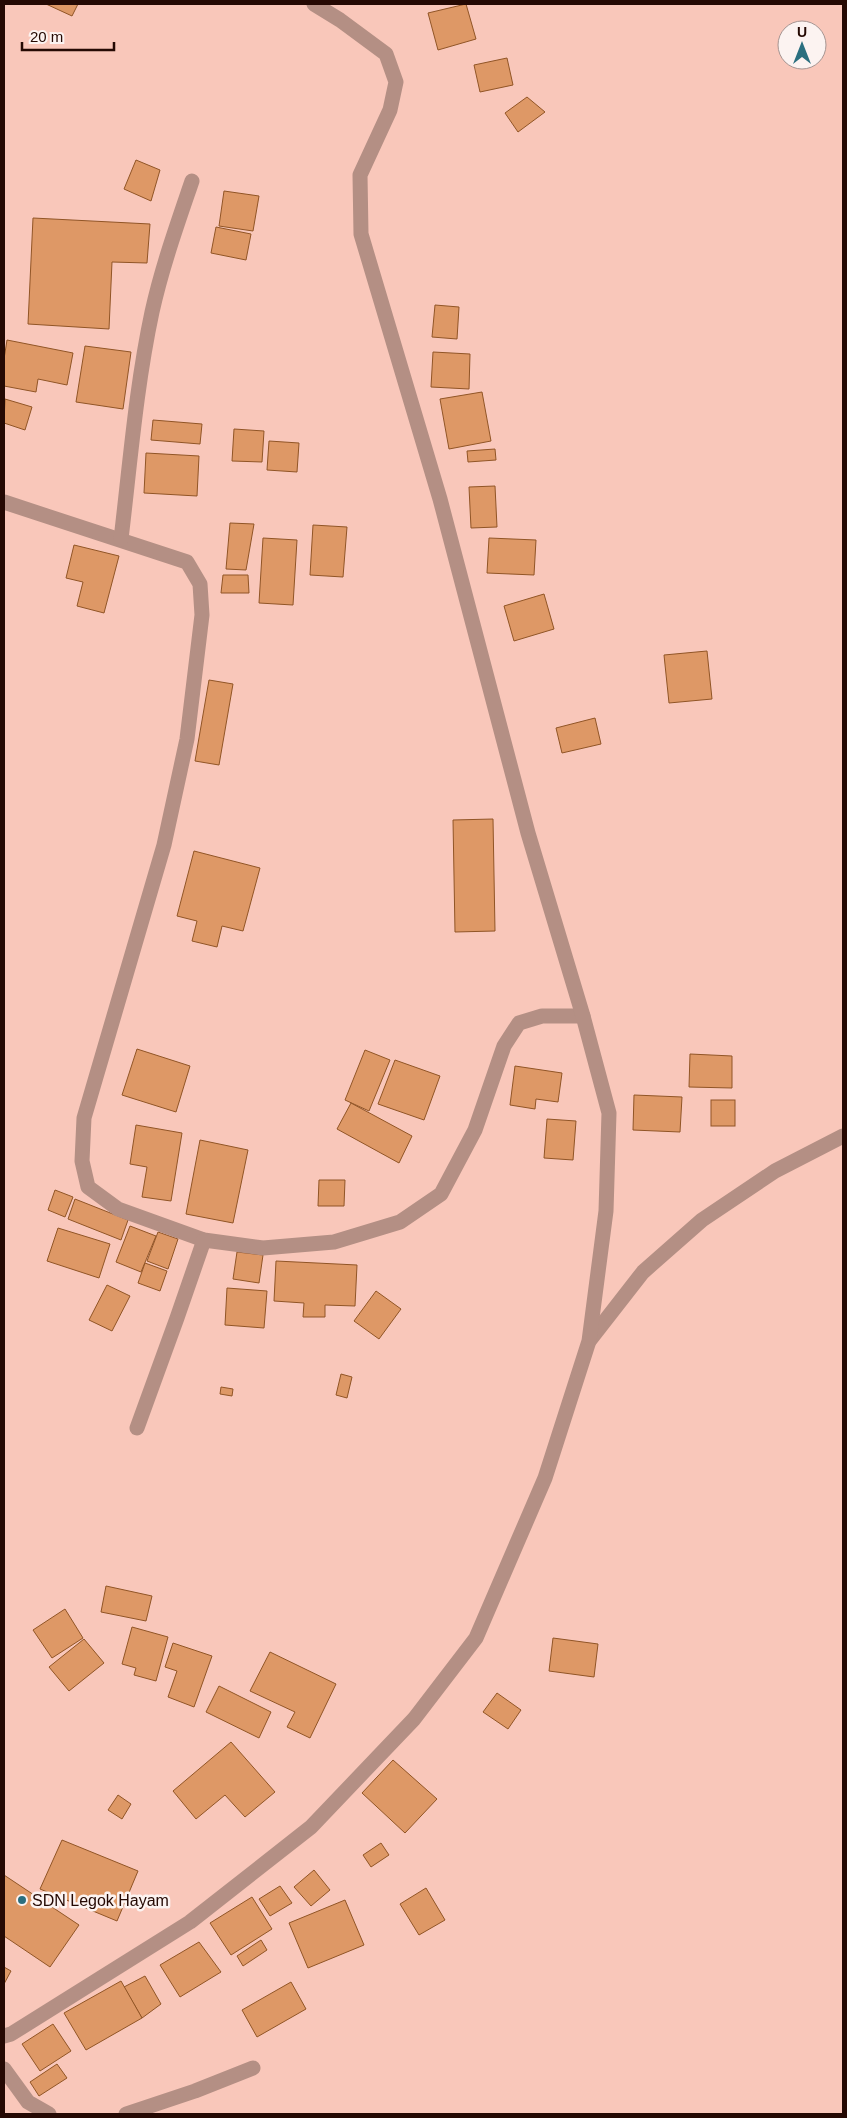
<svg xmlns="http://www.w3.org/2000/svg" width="847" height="2118" viewBox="0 0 847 2118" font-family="Arial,sans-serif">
	<rect width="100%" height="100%" fill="#f9c7ba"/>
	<g fill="#de9866" stroke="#915526">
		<path d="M46 4H78L72 16Z"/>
		<path d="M466 4 476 39 438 50 428 13Z"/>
		<path d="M507 58 513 85 480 92 474 65Z"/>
		<path d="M527 97 545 112 518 132 505 113Z"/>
		<path d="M136 160 160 170 151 201 124 189Z"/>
		<path d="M224 191 259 196 253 231 219 226Z"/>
		<path d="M33 218 150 224 147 263 112 262 109 329 28 324Z"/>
		<path d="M216 227 251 234 246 260 211 253Z"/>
		<path d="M435 305 459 307 457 339 432 337Z"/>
		<path d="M7 340 73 353 67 385 38 379 36 392 4 386V359Z"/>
		<path d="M85 346 131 352 123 409 76 402Z"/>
		<path d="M433 352 470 354 469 389 431 387Z"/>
		<path d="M482 392 491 441 449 449 440 399Z"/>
		<path d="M5 399 32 407 25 430 4 423Z"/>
		<path d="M153 420 202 424 200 444 151 440Z"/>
		<path d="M234 429 264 431 262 462 232 461Z"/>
		<path d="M269 441 299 443 297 472 267 470Z"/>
		<path d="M495 449 496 460 468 462 467 451Z"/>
		<path d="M146 453 199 456 197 496 144 493Z"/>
		<path d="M495 486 497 527 471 528 469 487Z"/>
		<path d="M230 523 254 524 246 570 226 569Z"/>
		<path d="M313 525 347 527 343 577 310 575Z"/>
		<path d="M263 538 297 540 293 605 259 603Z"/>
		<path d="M489 538 536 540 534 575 487 573Z"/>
		<path d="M74 545 119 556 104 613 77 606 83 582 66 578Z"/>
		<path d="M223 575H248L249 593H221Z"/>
		<path d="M544 594 554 629 514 641 504 606Z"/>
		<path d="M707 651 712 699 669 703 664 655Z"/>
		<path d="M209 680 233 684 219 765 195 761Z"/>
		<path d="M595 718 601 744 562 753 556 728Z"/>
		<path d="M493 819 495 931 455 932 453 820Z"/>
		<path d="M194 851 260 868 243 931 222 926 217 947 192 941 197 921 177 916Z"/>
		<path d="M137 1049 190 1066 176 1112 122 1095Z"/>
		<path d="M365 1050 390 1060 369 1111 345 1100Z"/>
		<path d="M690 1054 732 1056V1088L689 1087Z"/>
		<path d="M395 1060 440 1076 424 1120 378 1104Z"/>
		<path d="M515 1066 562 1073 558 1102 536 1099 535 1109 510 1105Z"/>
		<path d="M634 1095 682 1097 680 1132 633 1130Z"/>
		<rect x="711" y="1100" width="24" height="26"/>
		<path d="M351 1103 412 1136 399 1163 337 1129Z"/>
		<path d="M547 1119 576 1121 573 1160 544 1158Z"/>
		<path d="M136 1125 182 1133 171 1201 142 1197 147 1167 130 1164Z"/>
		<path d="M200 1140 248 1150 233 1223 186 1214Z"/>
		<path d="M319 1180H345L344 1206H318Z"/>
		<path d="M55 1190 73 1197 65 1217 48 1210Z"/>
		<path d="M75 1199 128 1220 121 1240 68 1219Z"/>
		<path d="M130 1226 156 1236 141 1272 116 1262Z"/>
		<path d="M58 1228 110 1244 99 1278 47 1261Z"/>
		<path d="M158 1232 178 1239 168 1269 147 1261Z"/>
		<path d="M237 1252 263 1255 259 1283 233 1279Z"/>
		<path d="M276 1261 357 1265 355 1306 325 1305V1317H303L304 1303 274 1301Z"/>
		<path d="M145 1263 167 1271 160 1291 138 1283Z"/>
		<path d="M107 1285 130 1296 112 1331 89 1320Z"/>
		<path d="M227 1288 267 1291 264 1328 225 1325Z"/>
		<path d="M376 1291 401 1309 379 1339 354 1321Z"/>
		<path d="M341 1374 352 1377 347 1398 336 1395Z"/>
		<path d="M221 1387 233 1389 232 1396 220 1394Z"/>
		<path d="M106 1586 152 1596 146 1621 101 1612Z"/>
		<path d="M65 1609 83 1638 52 1658 33 1630Z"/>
		<path d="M132 1627 168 1637 156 1681 134 1675 136 1668 122 1664Z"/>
		<path d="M553 1638 598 1644 594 1677 549 1671Z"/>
		<path d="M84 1639 104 1663 69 1691 49 1667Z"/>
		<path d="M173 1643 212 1656 194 1707 168 1697 177 1671 165 1667Z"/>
		<path d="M270 1652 336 1684 310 1738 287 1727 295 1712 250 1691Z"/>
		<path d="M219 1686 271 1712 259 1738 206 1712Z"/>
		<path d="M497 1693 521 1710 508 1729 483 1712Z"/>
		<path d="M231 1742 275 1792 245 1817 225 1795 196 1819 173 1791Z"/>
		<path d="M393 1760 437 1799 405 1833 362 1793Z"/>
		<path d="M118 1795 131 1804 122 1819 108 1810Z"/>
		<path d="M62 1840 138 1871 117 1921 40 1889Z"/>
		<path d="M381 1843 389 1855 371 1867 363 1855Z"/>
		<path d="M314 1870 330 1890 311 1906 294 1887Z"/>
		<path d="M4 1875 79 1925 50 1967 4 1936Z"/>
		<path d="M280 1886 292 1903 270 1916 259 1899Z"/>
		<path d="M426 1888 445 1920 419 1935 400 1904Z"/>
		<path d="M252 1897 272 1929 231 1955 210 1923Z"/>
		<path d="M345 1900 364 1945 308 1968 289 1923Z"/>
		<path d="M261 1940 267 1950 243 1966 237 1956Z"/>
		<path d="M199 1942 221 1972 180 1997 160 1965Z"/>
		<path d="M4 1967 11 1971 4 1984Z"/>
		<path d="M145 1976 161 2004 142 2018 124 1987Z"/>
		<path d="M121 1981 142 2018 86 2050 64 2013Z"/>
		<path d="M291 1982 306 2009 257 2037 242 2010Z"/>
		<path d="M53 2024 71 2051 40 2071 22 2044Z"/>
		<path d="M57 2064 67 2078 39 2096 30 2082Z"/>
	</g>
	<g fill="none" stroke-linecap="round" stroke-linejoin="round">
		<g stroke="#b48f84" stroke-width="15">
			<path d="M4 502 187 562 200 584 202 615 187 739 164 845 84 1118 82 1161 88 1187 118 1209 204 1240 263 1248 334 1242 400 1222 441 1194 475 1130 504 1046 519 1023 542 1016H583"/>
			<path d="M121 539C130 464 136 387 152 312 162 267 177 225 192 181"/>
			<path d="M590 1340 643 1272 702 1220 775 1171 843 1136"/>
			<path d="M137 1428 177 1318 204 1240"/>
			<path d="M4 2036 11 2034 190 1922 311 1827 414 1719 476 1638 545 1478 589 1341 606 1211 609 1113 583 1016 528 833 440 499 361 234 360 175 390 110 396 82 386 54 340 20 314 4"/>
			<path d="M4 2069 28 2102 49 2114"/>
			<path d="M126 2114 195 2091 253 2068"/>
		</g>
	</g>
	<circle fill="#2b6f7f" stroke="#fcf3f1" stroke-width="2" cx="22" cy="1900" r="5"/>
	<g text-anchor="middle" stroke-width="5" stroke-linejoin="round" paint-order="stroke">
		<g font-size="16" fill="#250903" stroke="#fcf3f1" text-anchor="start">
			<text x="32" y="1906">SDN Legok Hayam</text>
		</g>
	</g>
	<rect width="847" height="2118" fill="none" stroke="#250903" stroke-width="10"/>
	<g transform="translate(802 45)"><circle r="24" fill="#fcf3f1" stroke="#a69592"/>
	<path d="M0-4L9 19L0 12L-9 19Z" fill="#2b6f7f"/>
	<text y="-8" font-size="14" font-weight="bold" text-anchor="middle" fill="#250903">U</text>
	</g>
	<path d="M22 42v8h92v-8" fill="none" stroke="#250903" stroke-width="2.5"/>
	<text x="30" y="42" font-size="15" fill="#250903" stroke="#fcf3f1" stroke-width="4" paint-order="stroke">20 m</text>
</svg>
